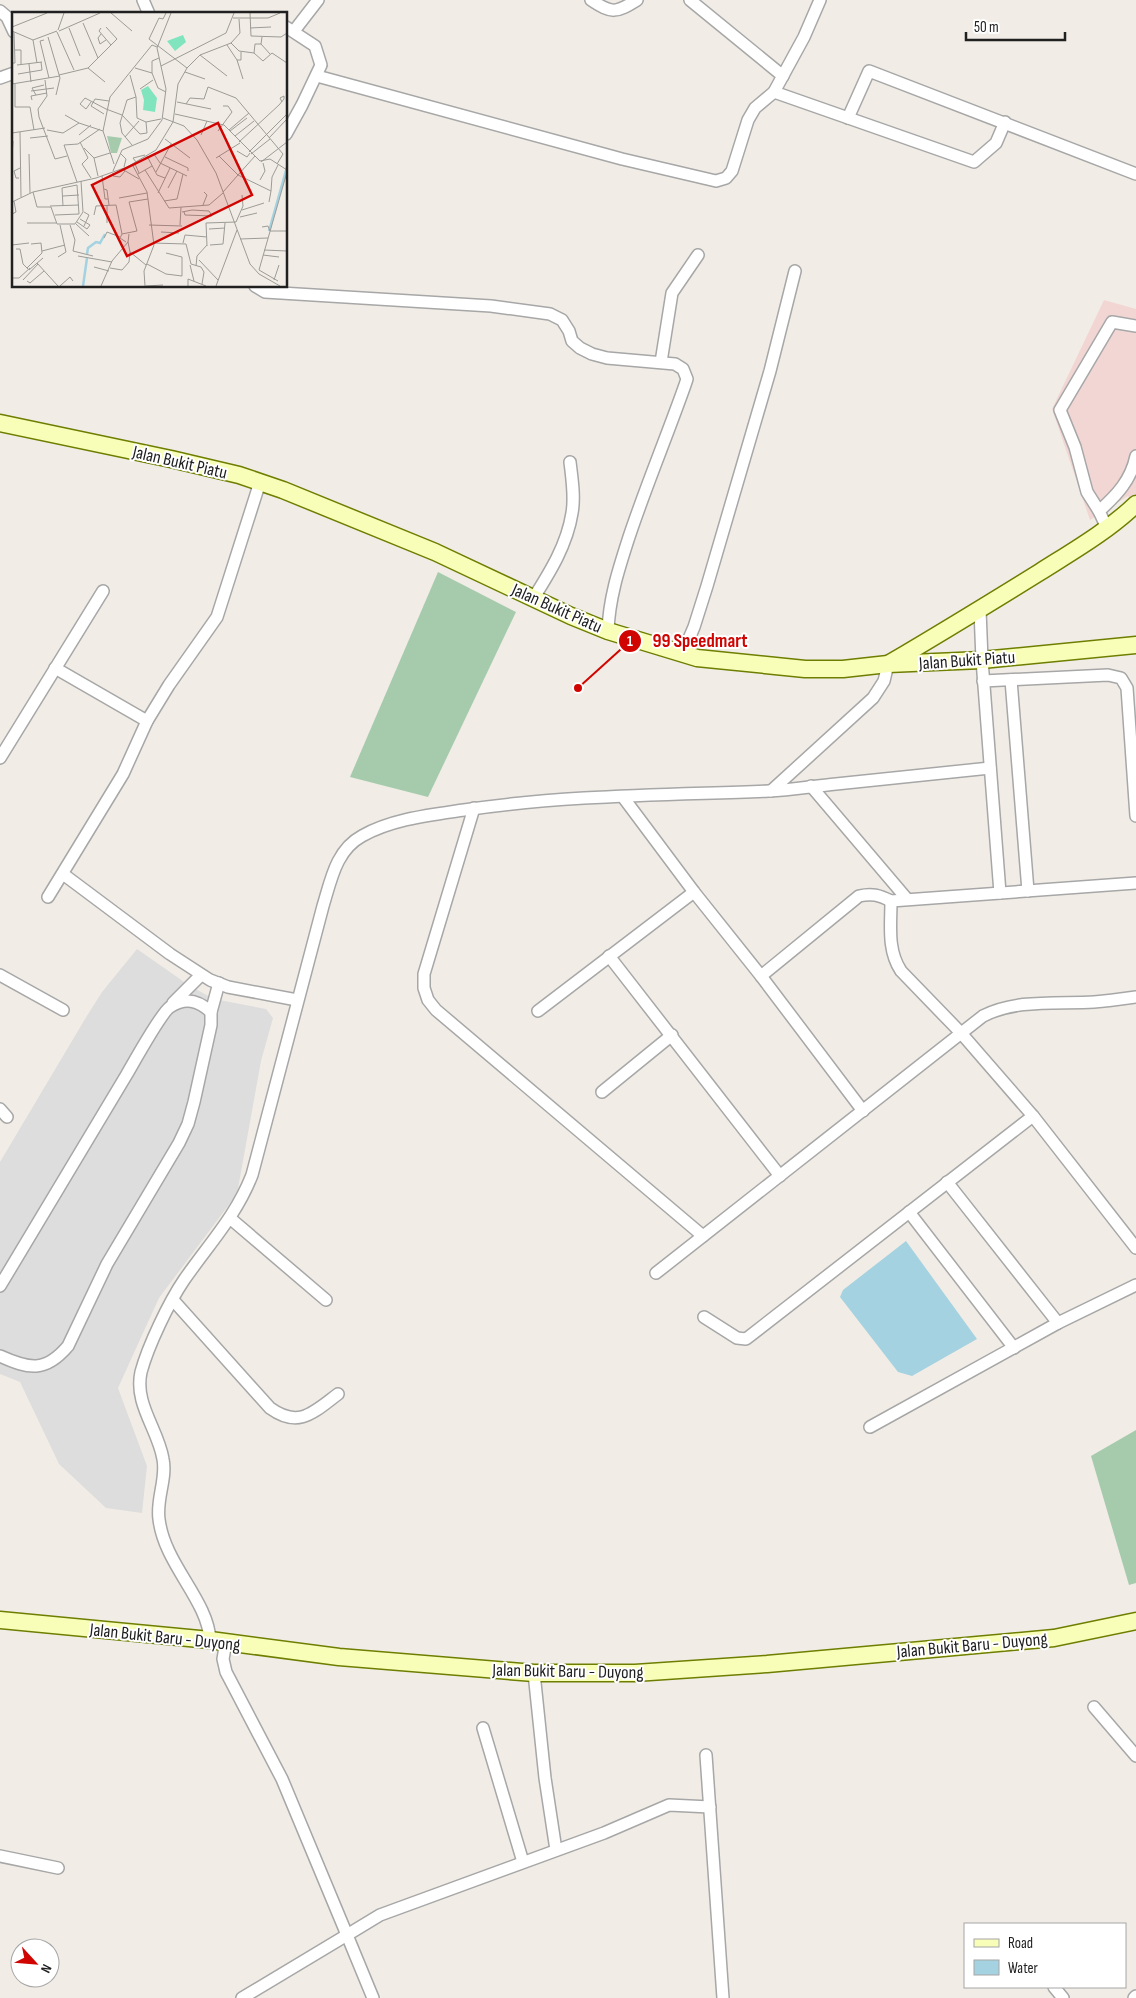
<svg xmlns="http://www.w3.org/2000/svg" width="1136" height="1998" viewBox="0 0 1136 1998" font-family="'Sofia Sans Condensed',sans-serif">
	<rect width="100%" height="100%" fill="#f1ede6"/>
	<path fill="#dedddd" d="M137 949 190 986 214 999 266 1009 273 1018 261 1061 237 1194 159 1298 118 1388 147 1466 142 1513 106 1508 59 1464 20 1382 0 1374V1162L85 1019 102 992Z"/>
	<path fill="#f2d6d4" d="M1104 300 1136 309V503L1128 496 1090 520 1052 409Z"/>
	<g fill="#a6cbac">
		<path d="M438 572 516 612 428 797 350 777Z"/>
		<path d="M1136 1430V1583L1129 1585 1091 1456Z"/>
	</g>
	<path fill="#a4d2e1" d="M906 1241 977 1339 912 1376 898 1372 840 1297 843 1290Z"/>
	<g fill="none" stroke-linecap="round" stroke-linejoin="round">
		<defs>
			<g id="street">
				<path d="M143 0 149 14"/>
				<path d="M591 0C612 14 616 13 637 0"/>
				<path d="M690 0 783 76"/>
				<path d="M0 11 7 17 14 32"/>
				<path d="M286 27 315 46 321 65 302 105 286 134"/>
				<path d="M294 31 318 0"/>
				<path d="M317 76 622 159 716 181 726 178 732 171 748 120 755 108 774 92 804 37 820 0"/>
				<path d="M0 78 14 73"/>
				<path d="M774 92 974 162 996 143 1005 122"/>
				<path d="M848 118 869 71 1136 174"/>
				<path d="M255 286 265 292 491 306 550 314 562 320 569 331 572 341 580 348 592 354 607 358 675 364 683 369 687 379 685 385C667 436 646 486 629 537 619 568 609 598 608 631"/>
				<path d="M661 362 672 293 698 255"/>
				<path d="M1099 511 1087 492 1075 447 1060 410 1112 322 1136 326"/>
				<path d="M1107 528 1099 511C1117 495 1131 480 1136 456"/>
				<path d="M533 599C550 572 567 545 572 513 575 497 572 479 570 462"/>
				<path d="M980 610 982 660 1000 893"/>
				<path d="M682 655 694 627 707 586 770 371 795 271"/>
				<path d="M55 668 147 721"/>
				<path d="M1011 680 1028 891"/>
				<path d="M983 681 1108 675 1121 678 1127 688 1136 816"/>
				<path d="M0 758 103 591"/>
				<path d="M811 786 907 899"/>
				<path d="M771 791 873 698 884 681 888 664"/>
				<path d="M623 797 694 892 761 976 863 1111"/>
				<path d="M474 808 424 974V988L428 1000 436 1010 703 1236"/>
				<path d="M63 874 170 954 210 980 228 987 297 1000"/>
				<path d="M48 897 123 774 147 721 169 685 217 617 260 482"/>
				<path d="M891 901C891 925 887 950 901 971L961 1033 1033 1116 1136 1248"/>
				<path d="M609 956 780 1176"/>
				<path d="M0 975 63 1010"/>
				<path d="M761 976 859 896C872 893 879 895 891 901L1136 883"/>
				<path d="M173 1003 201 975"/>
				<path d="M538 1011 694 892"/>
				<path d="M602 1092 672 1035"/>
				<path d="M0 1109 7 1117"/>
				<path d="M947 1182 1058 1323"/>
				<path d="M909 1212 1014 1348"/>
				<path d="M231 1219 326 1300"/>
				<path d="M656 1273 983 1016C1016 999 1057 1004 1094 1002 1108 1001 1122 999 1136 997"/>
				<path d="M0 1286C43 1215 85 1144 127 1074 134 1062 161 1013 170 1007 185 997 198 1000 211 1012"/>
				<path d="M173 1300 270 1408C299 1429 314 1412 338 1394"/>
				<path d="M704 1317 737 1338 746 1339 1033 1116"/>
				<path d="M0 1356C29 1369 45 1373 68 1346L107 1264 179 1143 188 1124 194 1102 211 1025V1012L219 983"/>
				<path d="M870 1427 1058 1323 1136 1285"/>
				<path d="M210 1640C208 1600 164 1564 159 1519 156 1499 167 1479 163 1459 158 1429 134 1404 141 1372 148 1346 169 1302 184 1280 209 1244 236 1216 252 1175L323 906C331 880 336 850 362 836 392 819 430 815 464 810 565 795 667 795 769 791 791 790 814 786 836 784 888 779 939 773 990 768"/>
				<path d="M226 1642 223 1659 226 1672 282 1779 347 1935 242 1998"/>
				<path d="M534 1673 545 1778 556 1850"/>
				<path d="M1094 1707 1136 1756"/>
				<path d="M483 1728 523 1862"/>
				<path d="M706 1755 723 1998"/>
				<path d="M0 1856 58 1868"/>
				<path d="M1054 1987 1063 1998"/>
				<path d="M373 1998 347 1935 380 1915 604 1833 669 1805 710 1807"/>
				<path d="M1134 1998 1136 1996"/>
			</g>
			<g id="secondary">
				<path d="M0 423 171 459 239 475 283 490 435 552 571 616 608 631 697 658 805 669H843L888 664 982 660 1136 645"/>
				<path d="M890 663C941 633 990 603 1040 572 1073 551 1108 531 1136 504"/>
				<path d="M0 1620 210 1640 339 1657 534 1673H635L767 1664 1054 1638 1136 1621"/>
			</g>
		</defs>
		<use href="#street" stroke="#a7a7a7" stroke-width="14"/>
		<use href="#secondary" stroke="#6e7e00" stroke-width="19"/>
		<use href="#street" stroke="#fff" stroke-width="11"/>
		<use href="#secondary" stroke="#f8fdb8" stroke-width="16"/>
	</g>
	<g text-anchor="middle" stroke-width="4" stroke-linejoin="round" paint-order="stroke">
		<g font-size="18" fill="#202020" stroke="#fff">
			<text transform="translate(180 462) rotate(13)" y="6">Jalan Bukit Piatu</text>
			<text transform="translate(557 608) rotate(24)" y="6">Jalan Bukit Piatu</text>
			<text transform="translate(967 660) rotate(-4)" y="6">Jalan Bukit Piatu</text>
			<text transform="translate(165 1637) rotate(6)" y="6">Jalan Bukit Baru - Duyong</text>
			<text transform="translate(972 1645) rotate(-5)" y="6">Jalan Bukit Baru - Duyong</text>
			<text transform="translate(568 1671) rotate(1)" y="6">Jalan Bukit Baru - Duyong</text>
		</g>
	</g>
	<g transform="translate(12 12)">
		<rect width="275" height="275" fill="#f1ede6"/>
		<path d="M95 124 110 126 105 141H99Z" fill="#a6cbac"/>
		<path d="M171 23 174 30 163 39 155 29ZM136 74 145 86 143 100 131 98 132 88 129 78Z" fill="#80e4bf"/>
		<path fill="none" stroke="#a4d2e1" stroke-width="2.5" d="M257 219 275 155M75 242 76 236 84 230 88 231 93 222M71 274 75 246"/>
		<path fill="none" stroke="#9d9b97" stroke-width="1" d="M99 1 120 19M154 1 151 7 147 6 137 27 175 56M238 1 239 24 269 25 275 21M221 6H256L268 1M71 11 86 46M0 15 35 1M57 16 68 44M89 16 87 19 99 33M238 16 259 15M46 18 52 1M0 19 21 28 45 19M47 19 88 1M45 20 62 58M89 22 86 26 88 32 94 28M36 25 48 66 44 83M250 25 249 32 258 42M21 28 25 51M32 28 28 29 37 66M219 31 227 39 242 41 251 49 260 41 275 51M215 33 225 48H229V40M3 38H9V53M242 41 243 32H249M188 43 215 64M147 46 140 49V61L146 76 154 80M225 48 231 67M0 51H3L2 20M17 52 19 70M5 53 30 50M149 54 214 21 222 1M123 56 140 61M173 60 193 67M6 62 30 58 29 50M47 63 76 56M118 63 124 85 125 106 134 110 149 107M33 68 35 84 26 97 27 105 43 147 55 144M93 70 76 56 105 27 94 15M0 72 48 64M3 72V95H18L22 118M128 77 141 68M19 79 42 76M24 83 20 76 32 73M20 88 19 84 35 81M79 90 74 97 68 92 73 86 94 97M165 90 199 97M174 92 178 86 192 87 196 75 224 86 271 142 265 152M94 97 110 103 128 122 135 121 134 110M92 102 79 94 83 87 97 89M163 102 212 113 248 149 258 147 275 158M53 103 67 111M151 106 172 114 185 128 204 161 238 252 247 262 268 274M161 110 166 72 175 56 188 43 219 31 228 21 227 7M35 118 51 121 67 111 91 119M217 118 237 101M206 119 220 100 216 94H211M218 119 235 106M8 120 9 185M0 121 33 116M67 123 79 113M189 123 195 109M223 124 242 109M113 125 127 109M18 126 36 124M257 126 275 107M153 127 178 146M68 130 76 146 70 152 79 166M227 130 267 93 272 87V84L268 86 270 90M120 133 110 121 108 111 115 88 124 85M72 136 82 146 98 141M225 139 235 145 238 141M237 140 275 102M17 142 18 181M109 142 114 147 112 155M239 142 258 127M135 144 145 163 153 166M207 144 226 163 243 144M153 145 176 156V159M0 146 1 129M82 146 86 164M204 146 228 131M124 150 121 146 133 143M249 150 275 130M102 152 91 119 98 85 140 33 145 35M120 152 135 180 142 233 132 259 133 274M110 157 127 167M133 158 157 196 197 193 211 181M101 159 110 138 136 127 150 108 154 77 145 36 159 1M144 160 159 132M101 161V164L108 165 113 159M127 161 123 152 142 142 148 151 175 164M126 162 140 154M90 164 93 187H96M7 166H4L2 159 8 156M248 168 253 159 251 151M65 170 52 133 66 132 88 117M156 176 165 159M92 177 95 178 97 193M259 179 260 165 266 153M21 180 25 195H39L45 212H63L71 200 69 169M211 180 226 163 259 179 257 190M146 181 158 156M51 184 67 183M107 186 135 181M152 189 165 187 171 162M0 190 21 180 84 166 115 155 144 138 161 110M191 193 195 183 192 180M38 194 67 193M230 198 252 191M72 200 77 203 72 214M170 200 180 198 197 199 200 204 173 203 172 200M0 202 4 200 2 189M43 203 67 202 65 173 50 176 51 194M82 203 84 194 104 193 110 222 108 226 114 230M228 205 245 201M65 210 75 217 78 213 68 207M15 211H44M95 211V193M64 212 77 224M58 213 63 228 61 239 81 244M137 213 170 214M168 213 169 195M250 215 256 214 258 219H275M197 217 213 216M149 220 167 221M110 222 125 219 117 190 136 187M92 226 95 220 108 225M228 227 256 226M116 230 118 240 134 253M141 231 174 232 179 252 189 255 192 260 190 272M171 231 173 223 195 225M0 233 17 231M198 233 211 232 213 211M195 234 194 211 224 210 231 194 230 183M4 237H8L11 252 16 257M252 238 275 239M30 239 53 233M251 243 267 245M66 244 100 250M46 245 54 240 48 213M187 248 206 268M25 251 46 274M135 252 154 262 170 264V245L154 241M178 253 182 269M184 254 185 244 195 233M82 255 97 259M15 256 30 241 29 231 19 232M98 256 110 258 117 250 118 240M17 258 31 246M0 266H7L18 256M11 268 26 252M262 268 267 253M15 269 18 271 32 259M266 269 247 258 275 160M48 274 58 265 61 269M89 274 100 249 116 230 117 222M134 274 151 273M176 274V267L194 274M204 274 225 218"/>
		<path fill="#d00400" fill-opacity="0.15" stroke="#d00400" stroke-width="2.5" d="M206 111 240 183 115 244 80 173Z"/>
		<rect width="275" height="275" fill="none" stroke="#202020" stroke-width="2.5"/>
	</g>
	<path fill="none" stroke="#d00400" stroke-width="2" d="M578 688L630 641"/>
	<g fill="#d00400" stroke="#fff" stroke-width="2">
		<circle cx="578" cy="688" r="5"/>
		<circle cx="630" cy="641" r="12"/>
	</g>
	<g font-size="15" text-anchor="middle" font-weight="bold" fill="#fff">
		<text x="630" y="646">1</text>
	</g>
	<g font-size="19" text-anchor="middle" font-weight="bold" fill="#d00400" stroke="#fff" stroke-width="4" stroke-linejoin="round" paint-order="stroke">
		<text x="700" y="647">99 Speedmart</text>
	</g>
	<rect x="964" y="1923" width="162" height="65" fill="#ffffff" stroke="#a6a6a6"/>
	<rect x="974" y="1939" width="25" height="8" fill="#f8fdb8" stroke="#a6a6a6"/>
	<text x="1008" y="1948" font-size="15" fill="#202020">Road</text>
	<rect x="974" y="1960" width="25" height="15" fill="#a4d2e1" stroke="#a6a6a6"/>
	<text x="1008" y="1973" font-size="15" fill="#202020">Water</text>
	<g transform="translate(35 1963) rotate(116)"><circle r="24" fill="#ffffff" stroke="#a6a6a6"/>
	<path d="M0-4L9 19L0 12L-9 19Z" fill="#d00400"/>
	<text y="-8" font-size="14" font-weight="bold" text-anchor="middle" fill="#202020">N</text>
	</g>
	<path d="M966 32v8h99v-8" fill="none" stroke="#202020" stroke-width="2.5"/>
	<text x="974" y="32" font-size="15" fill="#202020" stroke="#ffffff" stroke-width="4" paint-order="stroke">50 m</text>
</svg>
